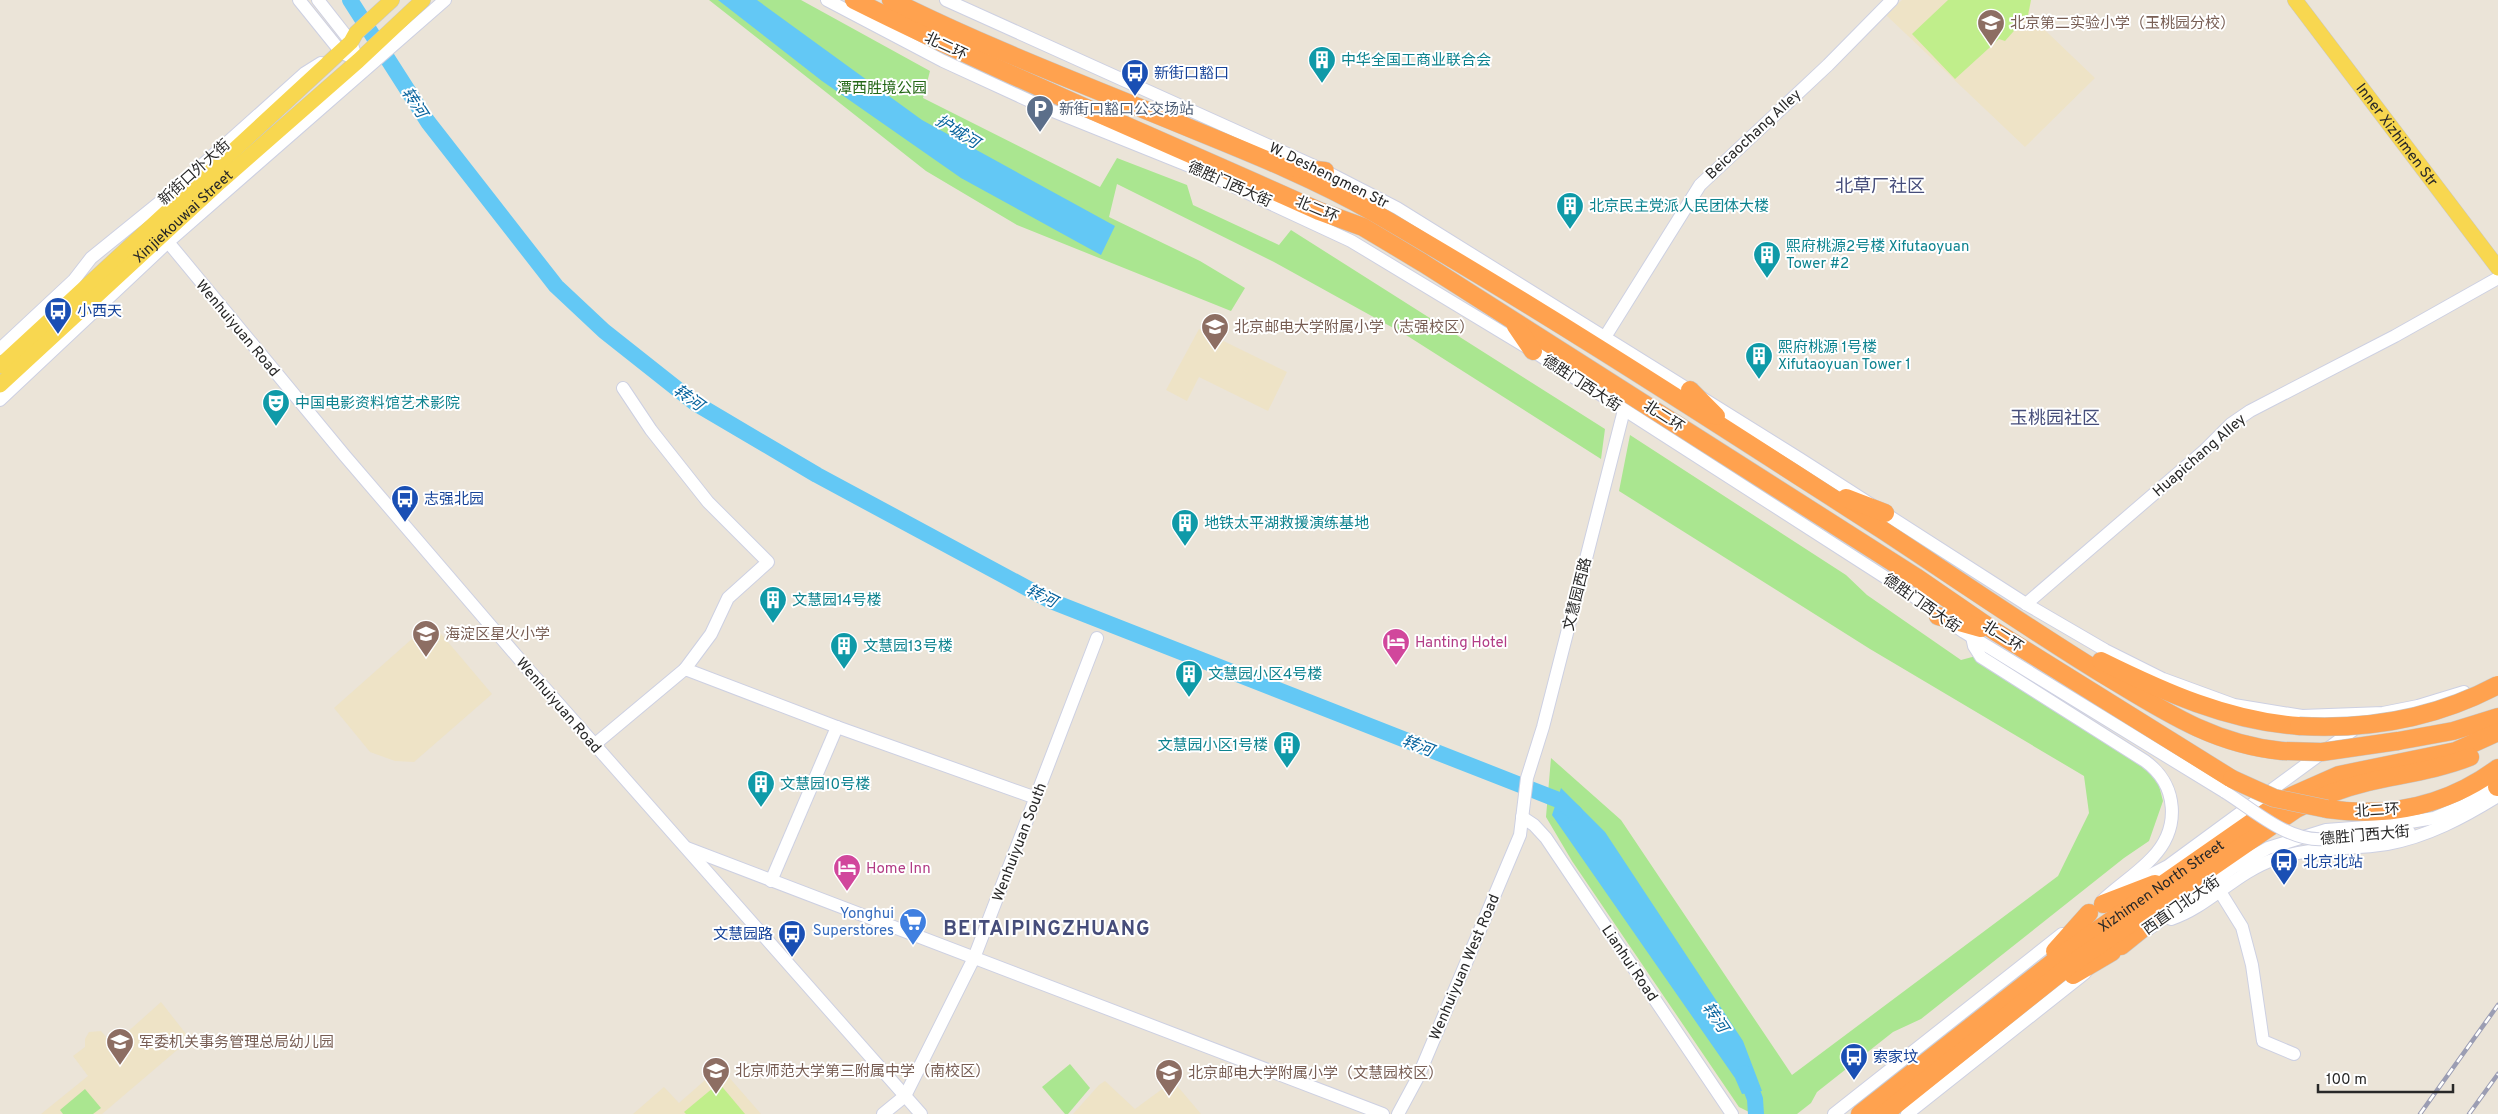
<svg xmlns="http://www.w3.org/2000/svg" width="2498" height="1114" viewBox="0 0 2498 1114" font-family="Overpass,'Noto Sans SC',sans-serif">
	<rect width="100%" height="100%" fill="#ebe4d8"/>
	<g fill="#eee3c6">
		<path d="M1902 0H2031L2029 15 2095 78 2025 147 1886 15Z"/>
		<path d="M1199 329 1287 372 1268 411 1199 377 1187 401 1166 390Z"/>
		<path d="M431 622 492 694 414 762 395 761 370 752 334 708Z"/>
		<path d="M161 1002 190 1039 102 1114H41L88 1076 73 1056 85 1047V1039L89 1032 101 1031 113 1045Z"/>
		<path d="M720 1067 761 1114H633L664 1087 679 1103Z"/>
		<path d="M1105 1081 1135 1109 1173 1081 1201 1114H1073L1099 1085Z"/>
	</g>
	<g fill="#aae690">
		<path d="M709 0H801L930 71 923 98 1100 187 1117 158 1187 185 1193 205 1279 245 1291 230 1605 429 1601 459 1406 335 1274 262 1117 184 1109 217 1200 261 1245 288 1231 311 1017 225 926 171Z"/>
		<path d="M1630 435 1846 575 1867 595 1961 660 1976 656 2144 765 2158 782 2163 801 2149 841 2124 858 1921 1019 1893 1032 1817 1092 1811 1103 1797 1114H1753L1739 1107 1572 861 1546 817 1551 758 1621 820 1792 1075 2058 876 2089 813 2084 776 1870 649 1619 491Z"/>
		<path d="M1070 1064 1090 1088 1068 1114H1065L1042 1087Z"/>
		<path d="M85 1089 101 1108 93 1114H63L60 1110Z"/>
	</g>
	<g fill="#c0ee8b">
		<path d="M1948 0H2031L2028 15 2005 41 1999 39 1955 79 1912 34Z"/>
		<path d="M719 1083 745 1114H686L684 1112Z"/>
	</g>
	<g fill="#63c8f5">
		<path d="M718 0H757L922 120 1115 226 1101 255 961 178 822 81Z"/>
		<path d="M1561 788 1605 832 1743 1041 1762 1091 1742 1094 1735 1078 1552 815Z"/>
	</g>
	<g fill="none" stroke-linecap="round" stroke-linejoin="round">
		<g stroke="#63c8f5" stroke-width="16">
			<path d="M350 0 428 122 556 286 604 331 695 403 817 475 1051 601 1561 801 1575 813"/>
			<path d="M1745 1073 1755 1099 1756 1114"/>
		</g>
		<defs>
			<g id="minor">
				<path d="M299 0 341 52 358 61"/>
				<path d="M318 0 351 42 354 51"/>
				<path d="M827 0 943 61 1043 107 1192 167 1351 241 1533 351 1905 590 1964 632 2225 792"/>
				<path d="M946 0 1325 171 1397 208 1800 459 2026 604 2105 650 2163 679 2234 705 2302 716 2383 713 2418 706 2464 692"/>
				<path d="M168 242 345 456 527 668 921 1114"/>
				<path d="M1605 337 1700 185 1828 65 1892 0"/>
				<path d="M0 349 74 280 91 258 170 194 305 73 321 63"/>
				<path d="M623 388 651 430 708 502 768 562 728 598 711 634 685 669"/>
				<path d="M0 400 168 242 445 0"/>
				<path d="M2026 604 2205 450 2231 424 2250 411 2395 336 2498 278"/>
				<path d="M1972 637 1974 646 1981 657 2145 761C2178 785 2181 828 2152 858 2137 874 2118 886 2102 901"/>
				<path d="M594 745 685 669 837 727 1036 798"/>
				<path d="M1522 817 1534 825 1546 838 1732 1114"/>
				<path d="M2334 838 2409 832"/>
				<path d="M687 848 1383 1114"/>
				<path d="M771 881 837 727"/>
				<path d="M2129 886 2168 866 2360 725"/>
				<path d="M2219 890 2242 927 2252 965 2263 1041 2294 1054"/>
				<path d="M2171 919C2208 907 2236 872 2275 859 2312 846 2350 850 2387 844 2427 837 2464 817 2498 796"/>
				<path d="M2147 930 2234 867 2268 848 2326 830 2392 825 2434 818 2465 805 2498 786"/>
				<path d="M883 1114 905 1096 974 958 1097 638"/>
				<path d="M1398 1114 1418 1077 1520 835 1527 778 1543 727 1624 410"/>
				<path d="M1834 1114 2062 934"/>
				<path d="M1907 1114 2085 973"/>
			</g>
			<g id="major">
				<path id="s1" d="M2295 0 2498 268"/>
				<path d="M0 366 351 42 356 33 392 0"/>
				<path id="s2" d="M0 385 220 182 358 61 423 0"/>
			</g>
			<g id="highway">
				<path d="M854 0C1006 76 1164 141 1319 211L1363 227 1423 263 1916 577 1996 632 2232 779"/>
				<path d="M891 0C991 50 1096 89 1199 132 1258 156 1317 180 1373 212 1546 312 1713 421 1881 529 1954 577 2026 627 2101 673 2161 709 2211 744 2282 751"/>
				<path d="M1296 168 1325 171"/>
				<path d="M1516 326 1533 351"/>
				<path d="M1690 390 1716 416"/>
				<path d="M1846 498 1885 513"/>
				<path d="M1938 616 1981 628"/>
				<path d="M2101 661C2164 692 2228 721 2299 726"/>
				<path d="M2398 741 2453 731 2498 717"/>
				<path d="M2497 787 2498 786"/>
				<path d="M2327 809C2389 818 2448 805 2498 768"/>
				<path d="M2103 904 2155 884"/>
				<path d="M2121 946 2152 921"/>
				<path d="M2055 951 2089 913"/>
				<path d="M2073 975 2112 952"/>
				<path id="s3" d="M1860 1114 2066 952 2287 798 2339 775 2456 751 2498 732"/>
				<path d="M1884 1114 2070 965 2296 809C2319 797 2343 788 2368 782 2403 774 2437 770 2470 757"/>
			</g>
		</defs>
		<use href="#minor" stroke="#cdd0e2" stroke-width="14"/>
		<use href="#major" stroke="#c7c7c7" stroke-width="16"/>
		<use href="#highway" stroke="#c7c7c7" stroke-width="19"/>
		<use href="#minor" stroke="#fff" stroke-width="12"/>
		<use href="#major" stroke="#f8d750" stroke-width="15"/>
		<use href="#highway" stroke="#ffa24f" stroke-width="18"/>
		<defs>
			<g id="rail">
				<path d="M2420 1114 2498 1005"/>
				<path d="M2469 1114 2498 1074"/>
			</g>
		</defs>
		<use href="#rail" stroke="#9b9db3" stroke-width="4.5"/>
		<use href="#rail" stroke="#fff" stroke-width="2.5" stroke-dasharray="8" stroke-linecap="butt"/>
		<defs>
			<path id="minor-bridge" d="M2225 792C2254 810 2288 842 2324 839"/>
			<g id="highway-bridge">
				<path d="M2299 726C2369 730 2436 718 2498 685"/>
				<path d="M2282 751 2322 752 2398 741"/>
				<path d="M2232 779 2274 798 2327 809"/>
			</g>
		</defs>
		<use href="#minor-bridge" stroke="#cdd0e2" stroke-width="14" stroke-linecap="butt"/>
		<use href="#highway-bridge" stroke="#c7c7c7" stroke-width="19" stroke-linecap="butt"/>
		<use href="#minor-bridge" stroke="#fff" stroke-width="12"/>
		<use href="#highway-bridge" stroke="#ffa24f" stroke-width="18"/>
	</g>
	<defs>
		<symbol id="school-pin" viewBox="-11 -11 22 30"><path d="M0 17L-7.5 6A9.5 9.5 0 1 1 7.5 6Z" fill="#8d6e63" stroke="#fff"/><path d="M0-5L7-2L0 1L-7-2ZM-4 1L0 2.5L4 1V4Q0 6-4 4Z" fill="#fff"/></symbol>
		<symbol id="building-pin" viewBox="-11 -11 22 30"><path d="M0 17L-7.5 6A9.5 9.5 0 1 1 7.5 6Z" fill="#0f9aa8" stroke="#fff"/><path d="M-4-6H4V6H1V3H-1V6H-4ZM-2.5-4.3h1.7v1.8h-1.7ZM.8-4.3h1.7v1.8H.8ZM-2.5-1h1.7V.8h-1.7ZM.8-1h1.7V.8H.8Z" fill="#fff"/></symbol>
		<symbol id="bus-pin" viewBox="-11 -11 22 30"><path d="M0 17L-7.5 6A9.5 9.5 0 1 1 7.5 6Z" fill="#1a4fb4" stroke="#fff"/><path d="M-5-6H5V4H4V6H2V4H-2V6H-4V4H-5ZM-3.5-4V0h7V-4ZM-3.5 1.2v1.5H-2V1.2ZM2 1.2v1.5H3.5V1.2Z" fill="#fff"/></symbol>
		<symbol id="parking-pin" viewBox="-11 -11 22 30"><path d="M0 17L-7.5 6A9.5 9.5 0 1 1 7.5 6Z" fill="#5c6f8a" stroke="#fff"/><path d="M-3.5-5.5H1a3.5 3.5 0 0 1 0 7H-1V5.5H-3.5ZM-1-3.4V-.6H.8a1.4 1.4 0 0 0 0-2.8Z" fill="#fff"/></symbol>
		<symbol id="theatre-pin" viewBox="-11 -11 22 30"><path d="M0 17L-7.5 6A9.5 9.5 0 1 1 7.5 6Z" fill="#0f9aa8" stroke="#fff"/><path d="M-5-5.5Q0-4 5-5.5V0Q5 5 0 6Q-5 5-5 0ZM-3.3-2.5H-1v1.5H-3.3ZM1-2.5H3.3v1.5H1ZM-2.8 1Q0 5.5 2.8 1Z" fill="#fff"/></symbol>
		<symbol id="hotel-pin" viewBox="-11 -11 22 30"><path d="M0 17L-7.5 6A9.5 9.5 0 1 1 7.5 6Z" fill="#d1479c" stroke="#fff"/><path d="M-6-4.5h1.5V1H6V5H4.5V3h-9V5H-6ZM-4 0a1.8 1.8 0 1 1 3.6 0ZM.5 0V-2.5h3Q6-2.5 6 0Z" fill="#fff"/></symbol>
		<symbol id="supermarket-pin" viewBox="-11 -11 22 30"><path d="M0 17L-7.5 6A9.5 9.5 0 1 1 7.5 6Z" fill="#3f7fe0" stroke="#fff"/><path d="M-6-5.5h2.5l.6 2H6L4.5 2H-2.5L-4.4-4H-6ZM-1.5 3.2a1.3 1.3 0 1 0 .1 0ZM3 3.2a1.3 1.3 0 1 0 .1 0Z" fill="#fff"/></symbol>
	</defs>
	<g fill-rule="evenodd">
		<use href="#school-pin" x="1975" y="7" width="32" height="43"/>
		<use href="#building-pin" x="1306" y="44" width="32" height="43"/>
		<use href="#bus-pin" x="1119" y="57" width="32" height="43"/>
		<use href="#parking-pin" x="1024" y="93" width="32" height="43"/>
		<use href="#building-pin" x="1554" y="190" width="32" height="43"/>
		<use href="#building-pin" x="1751" y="239" width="32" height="43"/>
		<use href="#bus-pin" x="42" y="295" width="32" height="43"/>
		<use href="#school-pin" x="1199" y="311" width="32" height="43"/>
		<use href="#building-pin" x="1743" y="340" width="32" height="43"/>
		<use href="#theatre-pin" x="260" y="387" width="32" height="43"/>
		<use href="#bus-pin" x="389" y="483" width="32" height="43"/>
		<use href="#building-pin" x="1169" y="507" width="32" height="43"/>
		<use href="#building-pin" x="757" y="584" width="32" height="43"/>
		<use href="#school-pin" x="410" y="618" width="32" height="43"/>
		<use href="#hotel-pin" x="1380" y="626" width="32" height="43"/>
		<use href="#building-pin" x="828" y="630" width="32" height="43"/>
		<use href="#building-pin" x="1173" y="658" width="32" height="43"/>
		<use href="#building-pin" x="1271" y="729" width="32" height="43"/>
		<use href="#building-pin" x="745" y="768" width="32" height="43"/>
		<use href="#bus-pin" x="2268" y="846" width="32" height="43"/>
		<use href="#hotel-pin" x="831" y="852" width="32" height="43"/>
		<use href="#supermarket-pin" x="897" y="906" width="32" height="43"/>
		<use href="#bus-pin" x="776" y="918" width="32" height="43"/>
		<use href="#school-pin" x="104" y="1026" width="32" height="43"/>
		<use href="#bus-pin" x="1838" y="1041" width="32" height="43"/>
		<use href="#school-pin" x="700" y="1055" width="32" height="43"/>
		<use href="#school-pin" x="1153" y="1057" width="32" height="43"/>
	</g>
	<g text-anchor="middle" stroke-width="4" stroke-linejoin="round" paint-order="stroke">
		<g font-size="15" fill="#785e54" stroke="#fff" text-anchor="start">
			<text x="2010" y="28">北京第二实验小学（玉桃园分校）</text>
			<text x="1234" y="332">北京邮电大学附属小学（志强校区）</text>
			<text x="445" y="639">海淀区星火小学</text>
			<text x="139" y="1047">军委机关事务管理总局幼儿园</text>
			<text x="735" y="1076">北京师范大学第三附属中学（南校区）</text>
			<text x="1188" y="1078">北京邮电大学附属小学（文慧园校区）</text>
		</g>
		<g font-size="15" fill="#282828" stroke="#fff">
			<text transform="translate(946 46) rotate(25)" y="5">北二环</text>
			<text transform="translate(1753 134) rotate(-43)" y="5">Beicaochang Alley</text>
			<text dy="5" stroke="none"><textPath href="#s1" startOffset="169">Inner Xizhimen Str</textPath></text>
			<text transform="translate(194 172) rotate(-42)" y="5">新街口外大街</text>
			<text transform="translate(1329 175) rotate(26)" y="5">W. Deshengmen Str</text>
			<text transform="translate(1230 184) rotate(24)" y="5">德胜门西大街</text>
			<text transform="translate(1317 209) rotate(23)" y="5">北二环</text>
			<text dy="5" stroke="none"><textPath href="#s2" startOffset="249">Xinjiekouwai Street</textPath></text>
			<text transform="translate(238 328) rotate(50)" y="5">Wenhuiyuan Road</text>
			<text transform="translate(1582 383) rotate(33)" y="5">德胜门西大街</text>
			<text transform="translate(1664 416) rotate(33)" y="5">北二环</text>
			<text transform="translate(2199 455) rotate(-41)" y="5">Huapichang Alley</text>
			<text transform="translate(1577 594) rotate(-76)" y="5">文慧园西路</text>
			<text transform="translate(1922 603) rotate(35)" y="5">德胜门西大街</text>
			<text transform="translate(2003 636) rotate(33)" y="5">北二环</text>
			<text transform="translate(559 705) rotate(49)" y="5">Wenhuiyuan Road</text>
			<text transform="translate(2377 810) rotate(-3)" y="5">北二环</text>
			<text transform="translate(2365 835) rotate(-5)" y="5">德胜门西大街</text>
			<text transform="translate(1019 842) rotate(-69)" y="5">Wenhuiyuan South</text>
			<text dy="5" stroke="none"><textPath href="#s3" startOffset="378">Xizhimen North Street</textPath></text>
			<text transform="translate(2181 905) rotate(-35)" y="5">西直门北大街</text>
			<text transform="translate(1630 963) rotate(56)" y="5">Lianhui Road</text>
			<text transform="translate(1464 967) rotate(-67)" y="5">Wenhuiyuan West Road</text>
		</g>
		<g font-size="15" fill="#0d838f" stroke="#fff" text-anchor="start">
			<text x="1341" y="65">中华全国工商业联合会</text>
			<text x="1589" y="211">北京民主党派人民团体大楼</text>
			<text x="1786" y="251">熙府桃源2号楼 Xifutaoyuan<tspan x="1786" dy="17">Tower #2</tspan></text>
			<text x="1778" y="352">熙府桃源 1号楼<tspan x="1778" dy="17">Xifutaoyuan Tower 1</tspan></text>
			<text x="295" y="408">中国电影资料馆艺术影院</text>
			<text x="1204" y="528">地铁太平湖救援演练基地</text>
			<text x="792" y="605">文慧园14号楼</text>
			<text x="863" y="651">文慧园13号楼</text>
			<text x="1208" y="679">文慧园小区4号楼</text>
			<text x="1268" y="750" text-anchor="end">文慧园小区1号楼</text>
			<text x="780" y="789">文慧园10号楼</text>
		</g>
		<g font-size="15" fill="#164399" stroke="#fff" text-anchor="start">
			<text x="1154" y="78">新街口豁口</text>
			<text x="77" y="316">小西天</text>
			<text x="424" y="504">志强北园</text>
			<text x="2303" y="867">北京北站</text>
			<text x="773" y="939" text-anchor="end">文慧园路</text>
			<text x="1873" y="1062">索家坟</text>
		</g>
		<g font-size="15" fill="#236715" stroke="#fff">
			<text x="882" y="93">潭西胜境公园</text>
		</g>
		<g font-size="15" fill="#4e5e75" stroke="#fff" text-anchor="start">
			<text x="1059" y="114">新街口豁口公交场站</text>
		</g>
		<g font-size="15" fill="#b23c85" stroke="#fff" text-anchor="start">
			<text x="1415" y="647">Hanting Hotel</text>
			<text x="866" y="873">Home Inn</text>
		</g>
		<g font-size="15" fill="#366cbe" stroke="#fff" text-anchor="end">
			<text x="894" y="918">Yonghui<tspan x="894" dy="17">Superstores</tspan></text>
		</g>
		<g font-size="16" font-style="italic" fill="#06639d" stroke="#fff">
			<text transform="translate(415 102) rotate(57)" y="6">转河</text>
			<text transform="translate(958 131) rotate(32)" y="6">护城河</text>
			<text transform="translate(689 397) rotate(36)" y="6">转河</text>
			<text transform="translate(1042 595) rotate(26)" y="6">转河</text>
			<text transform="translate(1418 745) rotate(21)" y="6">转河</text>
			<text transform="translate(1716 1017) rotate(56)" y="6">转河</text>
		</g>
		<g font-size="18" fill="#464d7a" stroke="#fff">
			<text x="1880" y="192">北草厂社区</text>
			<text x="2055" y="424">玉桃园社区</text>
		</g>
		<g font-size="20" font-weight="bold" letter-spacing="1" fill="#464d7a" stroke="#fff">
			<text x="1047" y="935">BEITAIPINGZHUANG</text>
		</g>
	</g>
	<path d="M2318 1084v8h135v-8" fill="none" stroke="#282828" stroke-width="2.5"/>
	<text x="2326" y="1084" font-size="15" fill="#282828" stroke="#ffffff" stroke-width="4" paint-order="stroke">100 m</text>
</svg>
